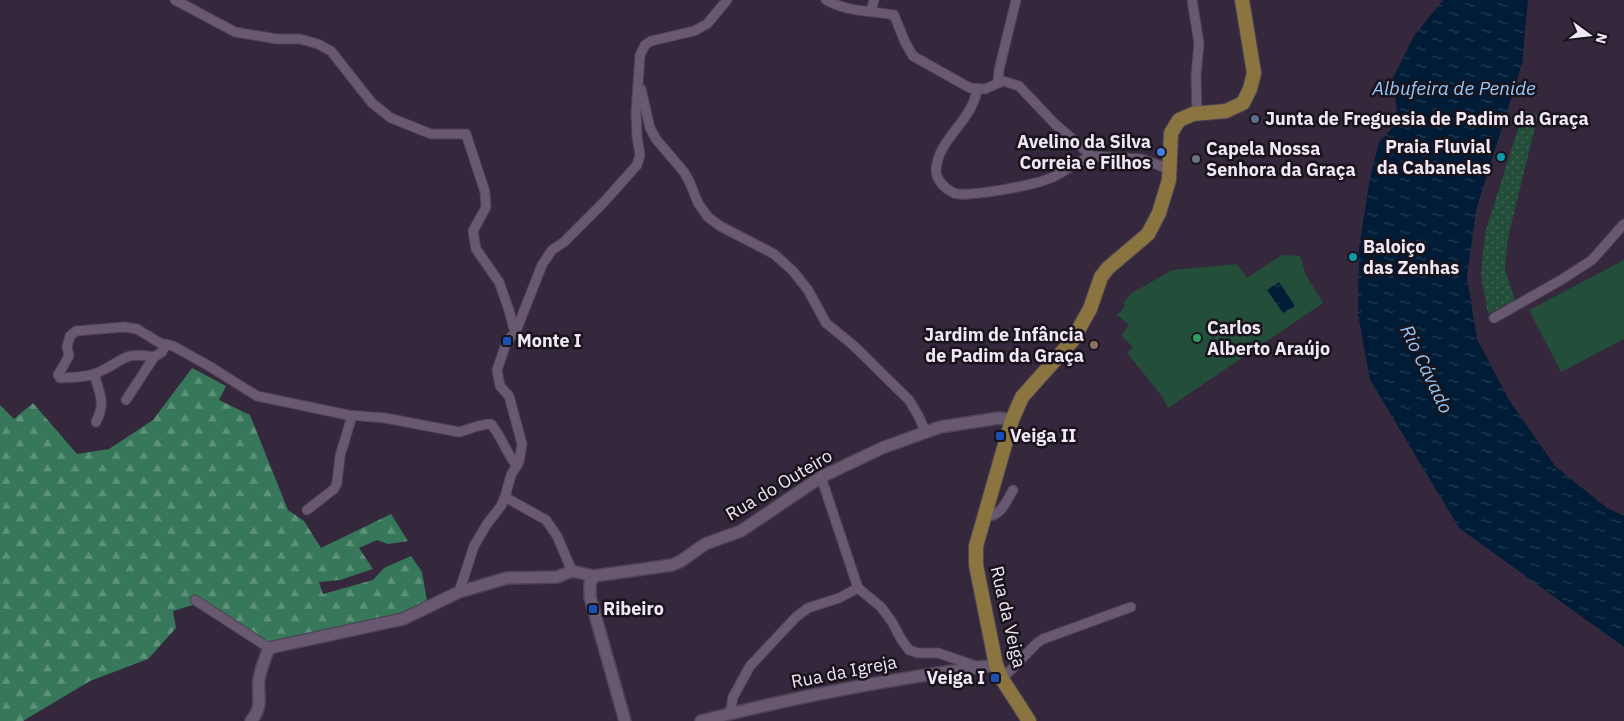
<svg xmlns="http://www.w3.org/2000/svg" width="1624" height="721" viewBox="0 0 1624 721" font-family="'IBM Plex Sans',sans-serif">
	<defs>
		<pattern id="forest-firs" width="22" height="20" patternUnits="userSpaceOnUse" patternTransform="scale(1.25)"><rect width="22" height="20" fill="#37775a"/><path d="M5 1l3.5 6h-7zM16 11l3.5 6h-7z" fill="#5e917a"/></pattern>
		<pattern id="park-dots" width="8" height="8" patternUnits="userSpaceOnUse" patternTransform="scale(1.25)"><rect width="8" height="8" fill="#234e3a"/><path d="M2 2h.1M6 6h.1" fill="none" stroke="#436857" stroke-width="1.8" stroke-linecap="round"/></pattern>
		<pattern id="water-ripples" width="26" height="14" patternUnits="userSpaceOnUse" patternTransform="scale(1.25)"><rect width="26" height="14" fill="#001c37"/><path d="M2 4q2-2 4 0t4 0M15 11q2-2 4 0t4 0" fill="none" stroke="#263d55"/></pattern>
	</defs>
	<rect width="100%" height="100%" fill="#35273c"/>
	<path fill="url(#forest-firs)" d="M192 368 226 386 219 400 250 415 288 510 304 521 321 548 391 514 408 541 388 544 377 540 359 548 373 569 340 580 319 582 323 594 373 580 384 568 411 556 422 572 427 601 405 612 371 622 271 645 246 638 193 605 173 611 176 628 148 659 90 681 23 721H0V405L14 419 33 403 77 454 109 449 153 420Z"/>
	<path fill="url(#park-dots)" d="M1524 110 1538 115 1508 237 1505 270 1515 300 1488 314 1481 275 1485 233Z"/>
	<g fill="#234e3a">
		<path d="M1282 255 1300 256 1306 275 1323 303 1168 408 1161 395 1127 353 1133 347 1121 335 1129 325 1117 315 1125 306 1123 303 1132 293 1172 270 1237 264 1247 278Z"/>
		<path d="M1624 260V339L1561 372 1529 310Z"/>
	</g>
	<g fill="url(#water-ripples)">
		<path d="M1443 0H1528L1522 64 1476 210 1467 277 1477 339 1509 400 1555 466 1607 508 1624 516V647L1459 528 1370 380 1358 314 1359 248 1370 178 1379 142 1398 122 1393 78 1414 36Z"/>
		<path d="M1279 282 1295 306 1283 313 1267 290Z"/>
	</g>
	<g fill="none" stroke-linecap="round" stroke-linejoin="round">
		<defs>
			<g id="minor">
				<path d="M175 0 235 32 277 39H300L318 44 331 51 372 103 391 118 431 134H466L485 192 486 207 473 231 476 249 499 282 509 310 513 326 516 331"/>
				<path d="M826 0C850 13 869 10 894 15L905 42 913 56 970 88 985 89 1003 81 1019 86 1055 124 1092 156 1142 159 1169 169"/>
				<path d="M1192 0 1199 43 1196 76 1197 114"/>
				<path d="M871 11 874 0"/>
				<path d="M998 83 999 70 1016 0"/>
				<path d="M641 89 650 128 656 139 684 172 690 183 698 203 708 217 720 226 774 254 793 271 808 290 826 323 853 345 909 400 919 417 926 433"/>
				<path d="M977 89C973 121 938 138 936 170 936 180 945 189 954 193 967 198 1033 185 1048 179 1058 176 1066 169 1075 164 1080 161 1086 159 1092 156"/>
				<path d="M1494 318 1561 280 1592 260 1624 224"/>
				<path d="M154 357C123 351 124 361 99 372 88 378 73 377 60 378L58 375 69 356 67 347 70 336 76 331 124 327 137 329 160 343 173 346 209 366 257 396 348 415 385 418 459 432C471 429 479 424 491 424 502 437 506 453 517 466"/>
				<path d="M94 374C100 395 106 402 96 422"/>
				<path d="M126 400 154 357 162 352 166 344"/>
				<path d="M821 477 858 588"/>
				<path d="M505 497 546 520 557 536 572 571"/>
				<path d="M307 510 334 489 337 483 340 456 352 416"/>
				<path d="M985 516C1000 518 1006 502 1013 490"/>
				<path d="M459 592 474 546 487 524 501 506 505 497 511 475 519 462 522 444 509 396 500 386 497 370 507 341 516 331 542 265 552 250 564 242 604 202 637 165 640 155 637 137 636 113 640 55 645 45 651 41 694 31 707 24 727 0"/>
				<path d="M195 600 269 648"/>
				<path d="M1002 679 1037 643 1043 639 1131 607"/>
				<path d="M730 714 733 697 750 666 796 617 808 608 839 598 858 588 881 607 892 622 901 639 909 650 918 653H938L979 667"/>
			</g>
			<g id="tertiary">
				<path d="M594 576 590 583V597L625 721"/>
				<path d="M251 721C264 705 257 697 259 679 261 668 265 658 269 648L403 619 459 592 507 578 557 577 572 571 594 576 672 565 681 561 705 544 741 531 821 477 882 448 940 427 999 418 1012 420"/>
				<path d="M701 721C798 696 897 678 996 665"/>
			</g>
			<path id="primary" d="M1029 721 1002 679 996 665 976 565V546L1012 420 1022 397 1072 341 1090 309 1101 277 1108 268 1148 234 1159 213 1169 180 1171 133 1179 120 1193 114 1226 111 1243 103 1250 89 1254 73 1242 0"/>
		</defs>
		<use href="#minor" stroke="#4f4456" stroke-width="11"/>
		<use href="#tertiary" stroke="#4f4456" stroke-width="14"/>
		<use href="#primary" stroke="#4f4456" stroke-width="16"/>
		<use href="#minor" stroke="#685971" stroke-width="9"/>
		<use href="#tertiary" stroke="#685971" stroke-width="11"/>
		<use href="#primary" stroke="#8a7540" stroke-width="14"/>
	</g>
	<circle fill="#5c6f8a" stroke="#19131c" stroke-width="2" cx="1255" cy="119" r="5"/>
	<circle fill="#3f7fe0" stroke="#19131c" stroke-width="2" cx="1161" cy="152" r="5"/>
	<g fill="#0f9aa8" stroke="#19131c" stroke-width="2">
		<circle cx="1501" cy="157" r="5"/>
		<circle cx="1353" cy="257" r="5"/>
	</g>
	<circle fill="#6b7280" stroke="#19131c" stroke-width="2" cx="1196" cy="159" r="5"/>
	<circle fill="#2e9e5b" stroke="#19131c" stroke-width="2" cx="1197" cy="338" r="5"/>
	<g fill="#1a4fb4" stroke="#19131c" stroke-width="2">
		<rect x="502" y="336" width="10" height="10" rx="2.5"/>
		<rect x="995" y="431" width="10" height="10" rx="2.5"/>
		<rect x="588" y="604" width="10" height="10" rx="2.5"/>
		<rect x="990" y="673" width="10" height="10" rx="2.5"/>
	</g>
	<circle fill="#8d6e63" stroke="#19131c" stroke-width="2" cx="1094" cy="345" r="5"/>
	<g text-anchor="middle" stroke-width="5" stroke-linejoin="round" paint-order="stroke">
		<g font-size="18" font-weight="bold" fill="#f1e8f6" stroke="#19131c" text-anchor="start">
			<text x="1265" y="125">Junta de Freguesia de Padim da Graça</text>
			<text x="1151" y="148" text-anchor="end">Avelino da Silva<tspan x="1151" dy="21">Correia e Filhos</tspan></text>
			<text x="1491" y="153" text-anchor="end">Praia Fluvial<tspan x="1491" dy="21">da Cabanelas</tspan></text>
			<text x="1206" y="155">Capela Nossa<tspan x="1206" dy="21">Senhora da Graça</tspan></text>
			<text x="1363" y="253">Baloiço<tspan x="1363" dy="21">das Zenhas</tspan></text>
			<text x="1207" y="334">Carlos<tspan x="1207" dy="21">Alberto Araújo</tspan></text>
			<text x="1084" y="341" text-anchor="end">Jardim de Infância<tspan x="1084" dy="21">de Padim da Graça</tspan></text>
			<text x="517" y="347">Monte I</text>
			<text x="1010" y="442">Veiga II</text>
			<text x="603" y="615">Ribeiro</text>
			<text x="985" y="684" text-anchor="end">Veiga I</text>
		</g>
		<g font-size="18" fill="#f1e8f6" stroke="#19131c">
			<text transform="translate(779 485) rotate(-31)" y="6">Rua do Outeiro</text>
			<text transform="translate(1008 617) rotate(77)" y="6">Rua da Veiga</text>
			<text transform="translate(844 672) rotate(-11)" y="6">Rua da Igreja</text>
		</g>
		<g font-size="19" font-style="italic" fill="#94c9fa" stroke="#19131c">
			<text x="1454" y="95">Albufeira de Penide</text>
			<text transform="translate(1427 369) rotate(64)" y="7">Rio Cávado</text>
		</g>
	</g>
	<g transform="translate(1589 35) rotate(105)" stroke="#19131c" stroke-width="4" paint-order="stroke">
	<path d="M0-4L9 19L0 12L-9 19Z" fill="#f1e8f6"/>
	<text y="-8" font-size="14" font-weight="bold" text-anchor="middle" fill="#f1e8f6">N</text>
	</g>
</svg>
